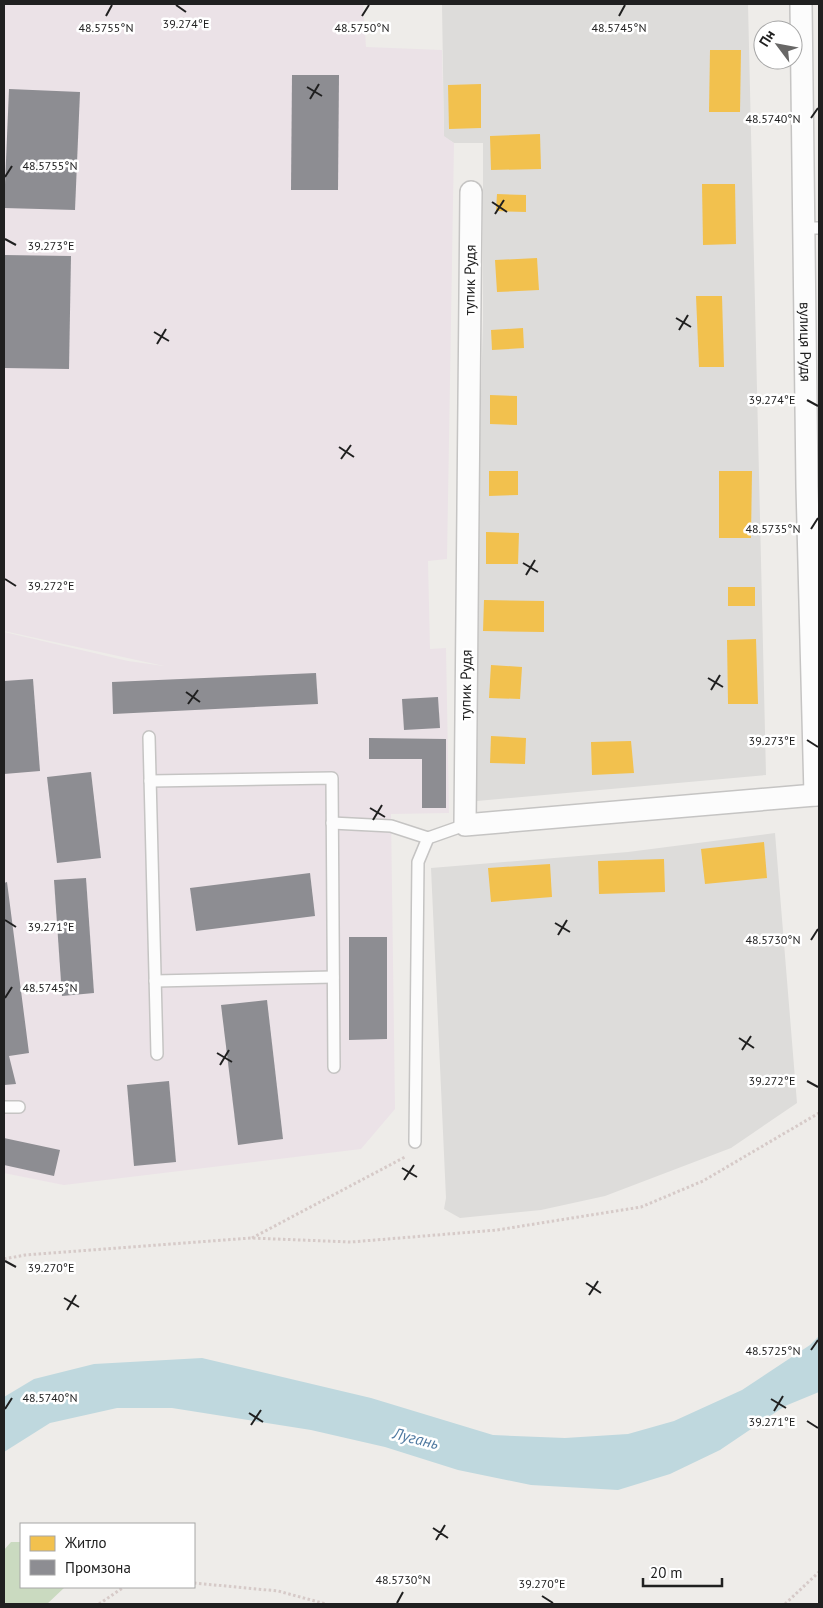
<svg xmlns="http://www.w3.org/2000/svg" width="823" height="1608" viewBox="0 0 823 1608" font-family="'PT Sans',sans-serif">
	<rect width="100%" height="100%" fill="#eeece9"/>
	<g fill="#dddcda">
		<path d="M442 4H748L766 775 477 801 476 586 483 320V143H454L444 137Z"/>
		<path d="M775 833 797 1103 731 1148 605 1196 541 1210 460 1218 444 1209 446 1198 431 868 628 852Z"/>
	</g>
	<path fill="#ebe2e7" d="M4 4H363L366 47 442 50 444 136 454 143 447 559 428 561 430 649 446 648 449 813 391 814 395 1109 361 1149 64 1185 4 1173V632L128 661 164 666 4 631Z"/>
	<path fill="#cadac0" d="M11 1542H21V1587H65L47 1604H4V1550Z"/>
	<path fill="#bfd8de" d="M819 1336V1392L785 1406 720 1450 670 1474 618 1490 531 1485 458 1470 385 1447 311 1430 172 1408H117L50 1423 4 1452V1397L34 1379 94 1364 202 1358 371 1398 493 1435 565 1438 628 1434 674 1421 742 1390 810 1345Z"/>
	<g fill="#f2c14e">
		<path d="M710 50H741L740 112H709Z"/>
		<path d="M481 84V128L449 129 448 85Z"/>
		<path d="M540 134 541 169 491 170 490 136Z"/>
		<path d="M702 184H735L736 244 703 245Z"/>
		<path d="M497 194 526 195V212L496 211Z"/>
		<path d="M537 258 539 290 497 292 495 260Z"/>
		<path d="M696 296H722L724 367H699Z"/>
		<path d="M523 328 524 348 492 350 491 330Z"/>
		<path d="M490 395 517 396V425L490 424Z"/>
		<path d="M489 471H518V495L489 496Z"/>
		<path d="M719 471H752L751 538H719Z"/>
		<path d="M486 532 519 533 518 564H486Z"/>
		<rect x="728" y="587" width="27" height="19"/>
		<path d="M484 600 544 601V632L483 631Z"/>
		<path d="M756 639 758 704H728L727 640Z"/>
		<path d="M491 665 522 667 520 699 489 698Z"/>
		<path d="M491 736 526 738 525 764 490 763Z"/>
		<path d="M631 741 634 773 592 775 591 742Z"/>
		<path d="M764 842 767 878 705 884 701 849Z"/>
		<path d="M664 859 665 892 599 894 598 861Z"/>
		<path d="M550 864 552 897 491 902 488 868Z"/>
	</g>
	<g fill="#8d8d92">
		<path d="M292 75H339L338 190H291Z"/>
		<path d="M9 89 80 92 75 210 4 208Z"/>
		<path d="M4 255 71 256 69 369 4 368Z"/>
		<path d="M316 673 318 704 113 714 112 682Z"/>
		<path d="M33 679 40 771 4 774V681Z"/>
		<path d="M438 697 440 728 404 730 402 699Z"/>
		<path d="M369 738 446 739V808H422V759H369Z"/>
		<path d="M91 772 101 858 57 863 47 777Z"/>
		<path d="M310 873 315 916 196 931 190 888Z"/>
		<path d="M86 878 94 993 62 996 54 880Z"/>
		<path d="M7 882 29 1053 9 1056 16 1084 4 1085V883Z"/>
		<path d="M349 937H387V1039L349 1040Z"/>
		<path d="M267 1000 283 1139 238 1145 221 1005Z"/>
		<path d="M169 1081 176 1162 134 1166 127 1085Z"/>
		<path d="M4 1138 60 1150 54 1176 4 1165Z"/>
	</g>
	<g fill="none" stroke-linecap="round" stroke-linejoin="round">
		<defs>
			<g id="service">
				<path d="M803 228H819"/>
				<path d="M149 737 157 1054"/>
				<path d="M150 781 332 778 334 1067"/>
				<path d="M332 823 391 826 428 838"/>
				<path d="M155 981 333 977"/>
				<path d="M4 1107H19"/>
				<path d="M415 1142 418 862 428 838 465 825"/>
			</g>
			<g id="minor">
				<path id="s1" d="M801 4 807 486 815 795H819"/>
				<path d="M471 192 465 825 815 795"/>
			</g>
		</defs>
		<use href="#service" stroke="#c5c4c3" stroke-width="14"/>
		<use href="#minor" stroke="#c5c4c3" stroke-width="24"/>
		<g stroke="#d6cac8" stroke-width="3" stroke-dasharray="2.5 2.5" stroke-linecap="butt">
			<path d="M252 1238 405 1157"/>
			<path d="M4 1259 25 1255 251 1238 351 1242 497 1230 641 1207 703 1181 819 1113"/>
			<path d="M194 1583 278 1591 326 1604"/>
			<path d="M99 1604 124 1587"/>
			<path d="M785 1604 819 1572"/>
		</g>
		<use href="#service" stroke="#fcfcfc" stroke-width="11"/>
		<use href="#minor" stroke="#fcfcfc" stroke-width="21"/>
	</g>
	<path fill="none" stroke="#202020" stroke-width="2" d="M176 5 186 12M106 16 112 5M362 16 369 5M619 16 625 5M307 87 322 96M310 99 319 84M811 118 818 108M5 177 12 166M492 202 507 212M495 214 504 200M5 239 16 245M676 318 691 327M679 330 688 315M154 332 169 341M157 344 166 329M807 400 818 406M339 447 354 457M341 459 351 445M811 529 818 518M523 563 538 572M526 575 535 560M5 579 16 586M708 678 723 687M711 690 720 675M186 692 200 702M188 704 198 690M807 740 818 747M370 808 385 817M373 820 382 805M5 920 16 927M555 923 570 932M558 935 567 920M811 940 818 929M5 998 12 987M739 1038 754 1048M742 1050 751 1036M217 1053 232 1062M220 1065 229 1050M807 1081 818 1087M402 1168 417 1177M404 1180 414 1165M5 1261 16 1267M586 1283 601 1293M589 1295 598 1281M64 1298 79 1307M67 1310 76 1295M811 1350 818 1340M771 1399 786 1408M5 1409 12 1398M774 1411 783 1396M249 1413 263 1422M807 1421 818 1428M251 1425 261 1410M433 1528 448 1538M436 1540 445 1525M542 1596 553 1603M397 1603 403 1592"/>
	<g text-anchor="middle" stroke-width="5" stroke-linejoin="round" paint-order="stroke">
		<g font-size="15" fill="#202020" stroke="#fff">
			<text transform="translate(470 280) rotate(-89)" y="5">тупик Рудя</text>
			<text dy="5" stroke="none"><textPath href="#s1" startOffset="338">вулиця Рудя</textPath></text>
			<text transform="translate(466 685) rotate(-89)" y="5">тупик Рудя</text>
		</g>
		<g font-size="16" font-style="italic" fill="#507aa1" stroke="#fff">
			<text transform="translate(416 1438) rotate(14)" y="6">Лугань</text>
		</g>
	</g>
	<g font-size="12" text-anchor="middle" fill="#202020" stroke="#fff" stroke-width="5" stroke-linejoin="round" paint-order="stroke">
		<text x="186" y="28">39.274°E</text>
		<text x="106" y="32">48.5755°N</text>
		<text x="362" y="32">48.5750°N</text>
		<text x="619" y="32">48.5745°N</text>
		<text x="773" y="123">48.5740°N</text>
		<text x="50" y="170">48.5755°N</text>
		<text x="51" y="250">39.273°E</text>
		<text x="772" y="404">39.274°E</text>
		<text x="773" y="533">48.5735°N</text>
		<text x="51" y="590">39.272°E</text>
		<text x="772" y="745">39.273°E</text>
		<text x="51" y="931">39.271°E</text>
		<text x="773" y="944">48.5730°N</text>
		<text x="50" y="992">48.5745°N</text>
		<text x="772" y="1085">39.272°E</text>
		<text x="51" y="1272">39.270°E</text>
		<text x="773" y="1355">48.5725°N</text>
		<text x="50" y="1402">48.5740°N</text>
		<text x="772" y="1426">39.271°E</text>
		<text x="403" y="1584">48.5730°N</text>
		<text x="542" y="1588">39.270°E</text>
	</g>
	<rect width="823" height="1608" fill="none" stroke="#202020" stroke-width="10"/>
	<rect x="20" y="1523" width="175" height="65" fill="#ffffff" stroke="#a6a6a6"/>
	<rect x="30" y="1536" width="25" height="15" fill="#f2c14e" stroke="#a6a6a6"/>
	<text x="65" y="1548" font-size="15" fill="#202020">Житло</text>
	<rect x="30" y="1560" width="25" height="15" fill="#8d8d92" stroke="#a6a6a6"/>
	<text x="65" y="1573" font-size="15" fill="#202020">Промзона</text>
	<g transform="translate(778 45) rotate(302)"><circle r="24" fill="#ffffff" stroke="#a6a6a6"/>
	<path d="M0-4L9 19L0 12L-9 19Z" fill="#686766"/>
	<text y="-8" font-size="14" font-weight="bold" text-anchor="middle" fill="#202020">Пн</text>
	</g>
	<path d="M643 1578v8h79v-8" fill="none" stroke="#202020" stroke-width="2.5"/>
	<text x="650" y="1578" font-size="15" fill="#202020" stroke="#ffffff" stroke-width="4" paint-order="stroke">20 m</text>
</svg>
